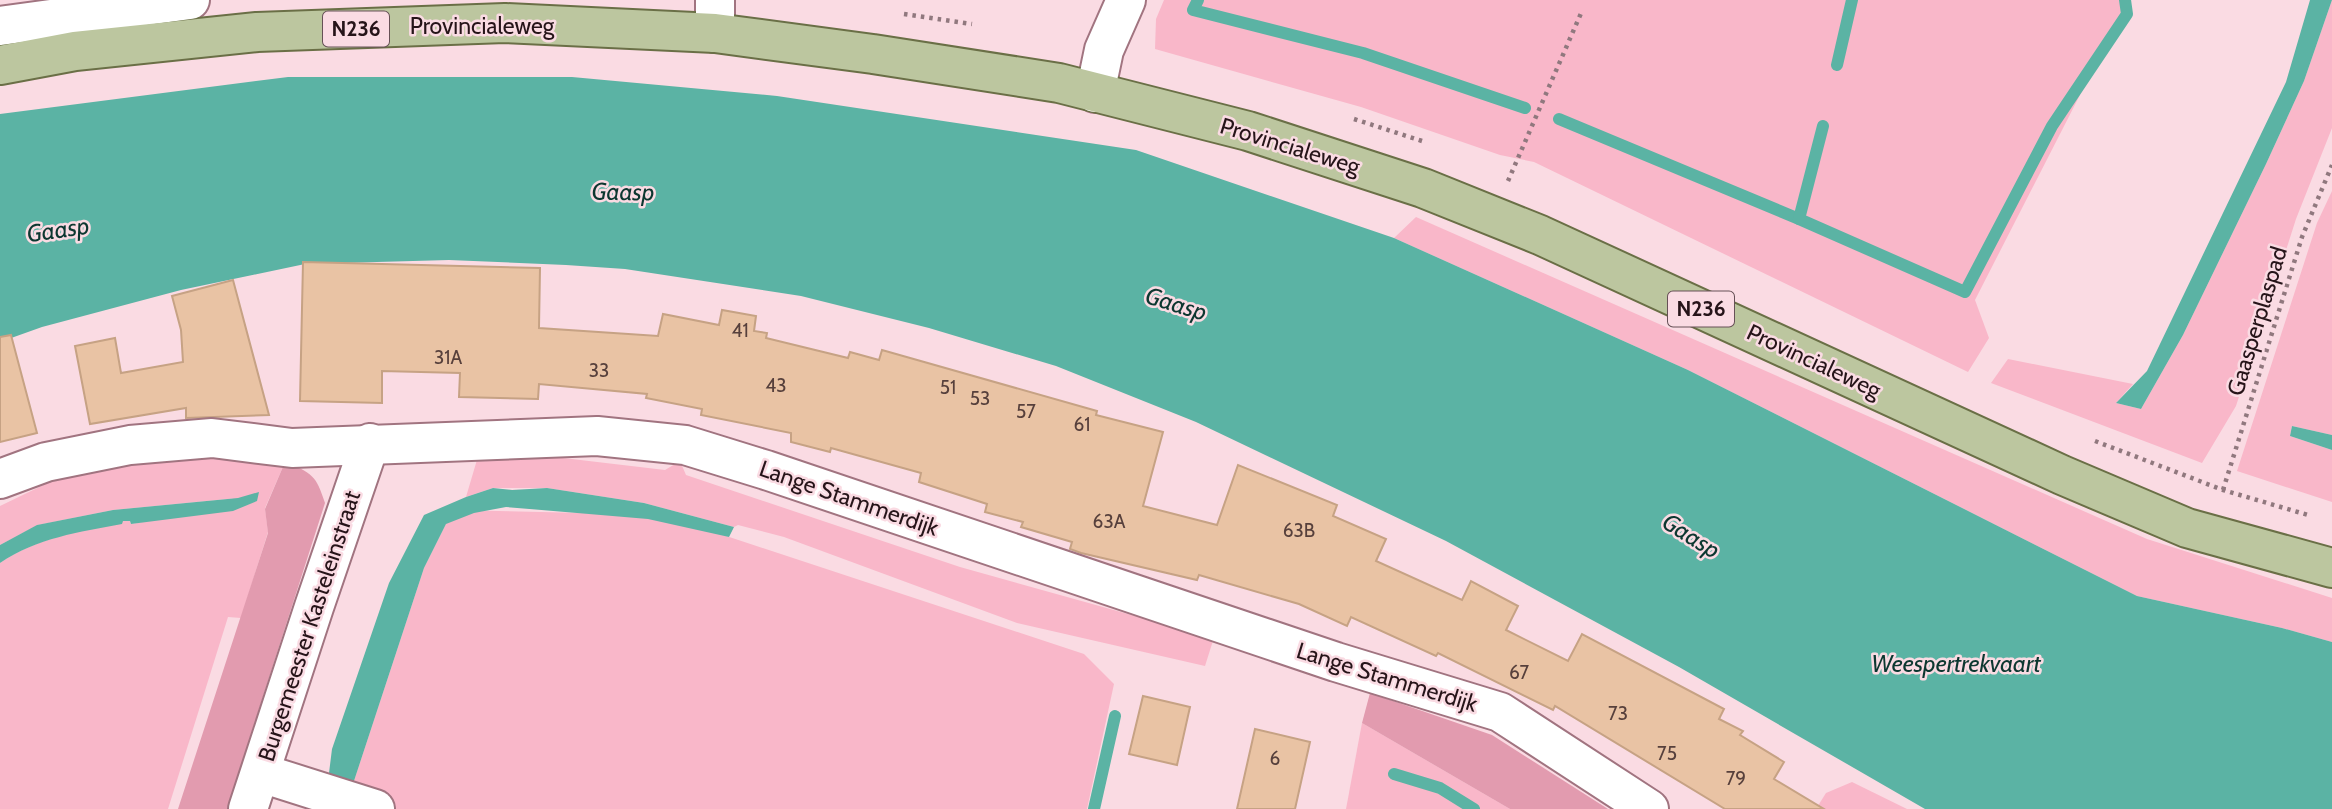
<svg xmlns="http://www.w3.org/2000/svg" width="2332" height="809" viewBox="0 0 2332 809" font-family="Cabin,sans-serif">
	<rect width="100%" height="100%" fill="#fadbe3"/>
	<g fill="#f9b7c9">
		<path d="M1164 0H2122V1L2120 27 2083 89 1975 300 1989 338 1968 372 1534 162 1500 155 1361 107 1155 49 1156 19Z"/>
		<path d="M2332 0V128L2296 219 2236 406 2202 463 1991 383 2008 359 2133 384 2116 403 2141 409 2183 335 2266 164 2304 81Z"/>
		<path d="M2332 191V435L2292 426 2290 436 2332 450V502L2237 471 2317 223Z"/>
		<path d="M1416 217 2147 539 2332 598V642L2282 628 2137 596 1688 370 1394 238Z"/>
		<path d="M479 453 538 455 665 470 680 461 686 475 960 567 1189 631 1217 628 1205 666 1017 623 784 537 738 525 734 527 644 503 547 488H493L466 497Z"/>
		<path d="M244 456 285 462 265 508 268 532 241 618 228 617 168 809H0V563C36 538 81 531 123 521H130L131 524 138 523 259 492 238 498 113 510 38 525 0 545V506L58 478 119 463Z"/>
		<path d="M448 510 585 513 678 520 1084 654 1114 684 1087 809H351L352 787 424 568 446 524Z"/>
		<path d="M1362 723 1510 809H1346Z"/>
		<path d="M1852 782 1907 809H1816L1826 793Z"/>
	</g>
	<g fill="#e29baf">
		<path d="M285 462C312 473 316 475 325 503L227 809H178L268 533 265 509Z"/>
		<path d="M1370 693 1492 735 1608 809H1510L1362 723Z"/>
	</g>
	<g fill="#5bb3a4">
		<path d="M2310 0H2332L2304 81 2266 164 2183 335 2141 409 2116 403 2147 371 2286 82Z"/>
		<path d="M288 77H572L777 96 1136 150 1394 238 1688 370 2137 596 2282 628 2332 642V809H1925L1679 667 1446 541 1196 422 1056 366 929 328 801 296 625 269 566 265 449 260 305 264 181 290 42 327 0 342V114Z"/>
		<path d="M2292 426 2332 435V450L2290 436Z"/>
		<path d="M493 488 512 490 547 488 644 503 734 527 729 537 648 519 506 507 474 513 446 524 424 568 352 787 328 781 332 749 389 583 424 515 466 497Z"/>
		<path d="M259 492 257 501 233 511 131 524 130 521H123L122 524C79 532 37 538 0 563V545L37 525 113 510 238 498Z"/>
	</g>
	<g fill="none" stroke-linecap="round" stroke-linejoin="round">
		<g stroke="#5bb3a4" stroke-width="12">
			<path d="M1198 0 1193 10 1363 53 1525 108"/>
			<path d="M1837 65 1852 0"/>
			<path d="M1559 119 1799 219"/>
			<path d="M1823 126 1799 219 1965 292 2052 126 2127 14 2125 0"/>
			<path d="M1394 774 1440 788 1474 809"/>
			<path d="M1094 809 1115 716"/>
		</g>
	</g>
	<g fill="#e9c3a4" stroke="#c6a284" stroke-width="2">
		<path d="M303 262 540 268 539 328 658 336 663 314 719 325 722 310 756 316 754 331 767 333 766 338 848 358 850 352 879 360 882 350 1097 411 1096 415 1163 432 1143 506 1217 525 1238 465 1337 505 1333 516 1386 539 1376 561 1462 600 1471 581 1518 606 1506 630 1568 661 1582 634 1724 709 1719 719 1743 731 1740 735 1784 762 1774 779 1824 809H1725L1555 706 1553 710 1438 653 1436 656 1351 617 1347 626 1299 604 1199 575 1197 580 1081 553 1070 549 1072 542 1021 527 1023 522 985 512 987 504 919 482 921 473 831 448 830 452 791 442V433L701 415 702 409 646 398 647 394 539 384 538 399 459 397 460 373 382 371V403L300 401Z"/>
		<path d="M233 280 269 415 186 418V408L90 424 75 346 115 338 121 373 183 362 181 330 172 296Z"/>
		<path d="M11 335 37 433 0 442V337Z"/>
		<path d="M1143 696 1190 707 1177 765 1129 754Z"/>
		<path d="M1255 729 1310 742 1295 809H1237Z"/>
	</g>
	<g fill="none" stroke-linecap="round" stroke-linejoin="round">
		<defs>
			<g id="minor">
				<path d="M0 26 190 0"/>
				<path d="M715 33V0"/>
				<path d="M1095 93 1104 50 1126 0"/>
				<path d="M0 479 46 462 130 445 212 438 292 448 597 436 685 445 766 470 1336 662 1500 712 1649 809"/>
				<path d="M261 773 375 809"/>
				<path d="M248 809 314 607 370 443"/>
			</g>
			<path id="major" d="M0 65 75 51 257 32 505 23 715 33 873 54 1059 83 1248 131 1423 188 1540 235 2062 475 2187 528 2332 568"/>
		</defs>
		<use href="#minor" stroke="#a17480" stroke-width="42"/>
		<use href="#major" stroke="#6a6f46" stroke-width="42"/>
		<g stroke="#90787e" stroke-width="4.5" stroke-dasharray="3.5 5" stroke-linecap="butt">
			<path d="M904 14 972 24"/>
			<path d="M1354 119 1422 141"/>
			<path d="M1508 181 1582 11"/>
			<path d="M2095 441 2223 490 2308 515"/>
			<path d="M2223 490 2302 237 2332 165"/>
		</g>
		<use href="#minor" stroke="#fff" stroke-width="38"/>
		<use href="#major" stroke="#bcc69f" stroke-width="38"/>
	</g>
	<g text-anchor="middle" stroke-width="5" stroke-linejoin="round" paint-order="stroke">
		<g font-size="19" fill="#57403c">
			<text x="740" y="337">41</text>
			<text x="448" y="364">31A</text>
			<text x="599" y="377">33</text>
			<text x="776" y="392">43</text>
			<text x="948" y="394">51</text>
			<text x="980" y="405">53</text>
			<text x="1026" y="418">57</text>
			<text x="1082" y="431">61</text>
			<text x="1109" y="528">63A</text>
			<text x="1299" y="537">63B</text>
			<text x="1519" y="679">67</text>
			<text x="1618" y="720">73</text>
			<text x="1667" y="760">75</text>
			<text x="1275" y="765">6</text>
			<text x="1736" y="785">79</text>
		</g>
		<g fill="#fadbe3" stroke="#665056" stroke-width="2">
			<rect x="323" y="11.5" width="66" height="35" rx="5"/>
			<rect x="1668" y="291.5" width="66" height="35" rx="5"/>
		</g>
		<g font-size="21" font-weight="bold" fill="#261419">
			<text x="356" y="36">N236</text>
			<text x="1701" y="316">N236</text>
		</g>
		<g font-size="23" fill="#261419" stroke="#fadbe3">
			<text x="482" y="34">Provincialeweg</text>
			<text transform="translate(1290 146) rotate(17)" y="8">Provincialeweg</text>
			<text transform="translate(2257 321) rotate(-73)" y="8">Gaasperplaspad</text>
			<text transform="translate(1814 361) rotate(25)" y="8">Provincialeweg</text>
			<text transform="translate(849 498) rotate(19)" y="8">Lange Stammerdijk</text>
			<text transform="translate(309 626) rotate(-72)" y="8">Burgemeester Kasteleinstraat</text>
			<text transform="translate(1387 677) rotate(17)" y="8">Lange Stammerdijk</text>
		</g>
		<g font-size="24" font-style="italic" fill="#0c3730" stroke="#fadbe3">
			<text transform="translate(623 192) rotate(1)" y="8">Gaasp</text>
			<text transform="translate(58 230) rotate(-8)" y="8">Gaasp</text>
			<text transform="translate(1176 304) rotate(17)" y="8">Gaasp</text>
			<text transform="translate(1691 536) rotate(32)" y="8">Gaasp</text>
			<text x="1956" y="672">Weespertrekvaart</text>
		</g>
	</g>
</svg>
